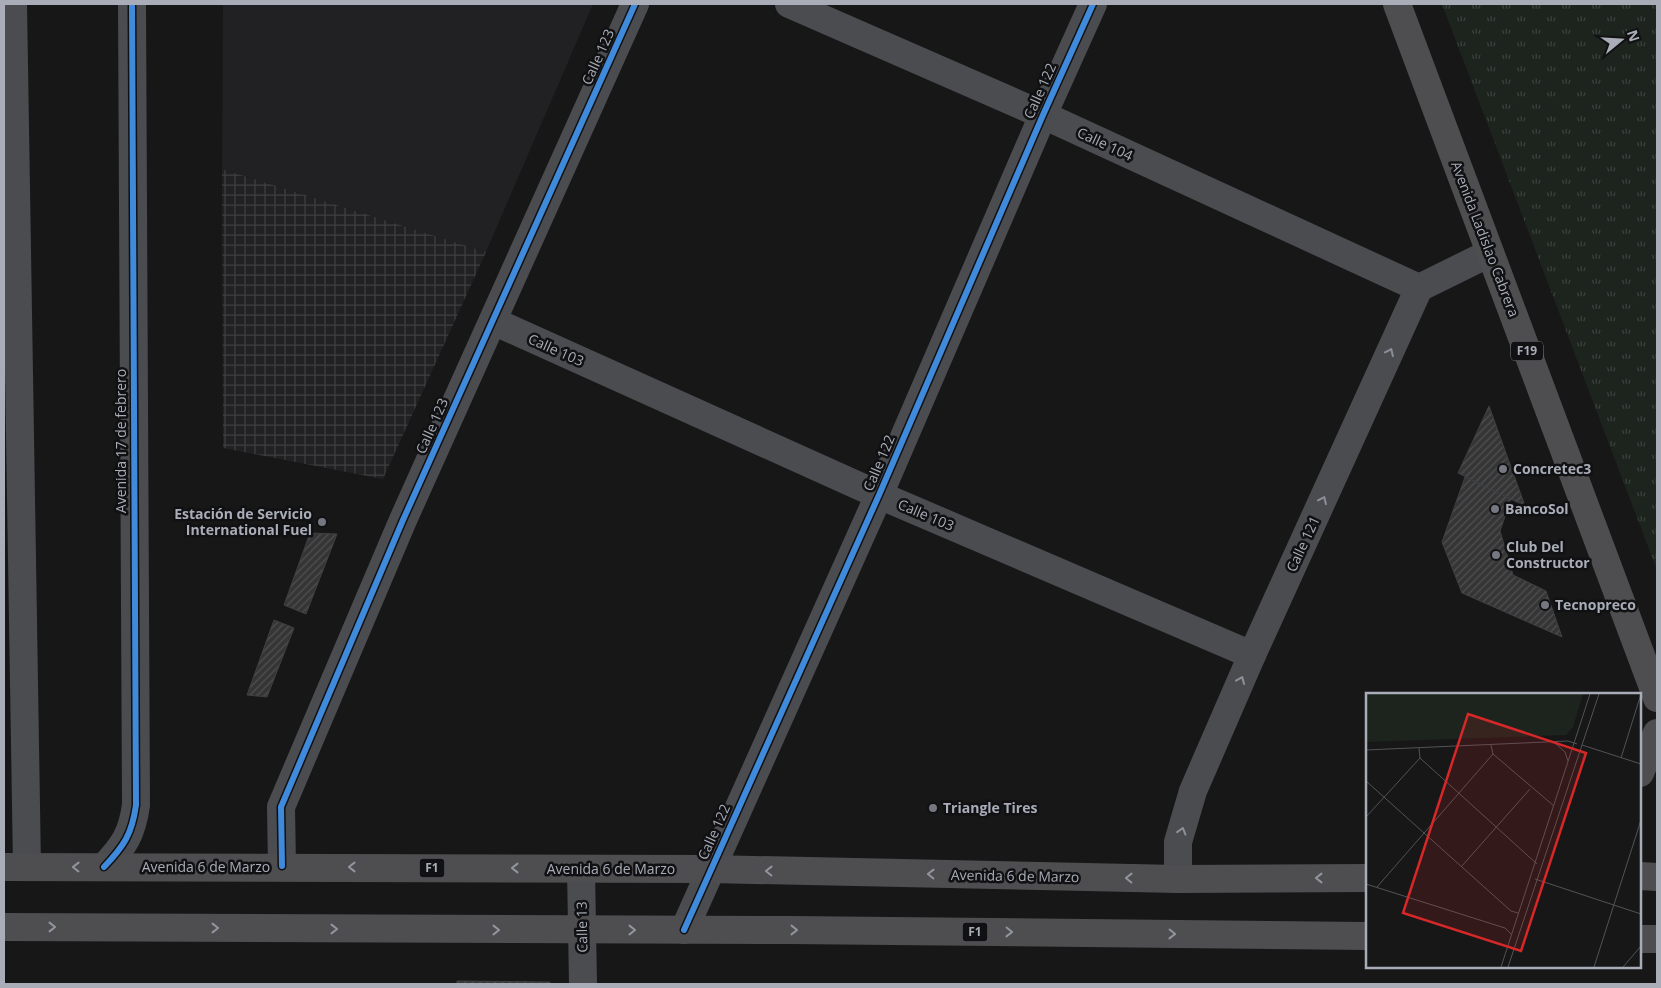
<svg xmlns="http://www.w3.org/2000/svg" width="1661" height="988" viewBox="0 0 1661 988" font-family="'Open Sans',sans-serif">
	<defs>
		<pattern id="industrial-grid" width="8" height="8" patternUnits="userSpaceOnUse" patternTransform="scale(1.25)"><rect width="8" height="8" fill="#212123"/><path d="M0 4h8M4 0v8" fill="none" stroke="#3e3f41"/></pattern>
		<pattern id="grass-tufts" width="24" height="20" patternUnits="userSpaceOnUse" patternTransform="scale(1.25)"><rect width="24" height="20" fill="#1d241e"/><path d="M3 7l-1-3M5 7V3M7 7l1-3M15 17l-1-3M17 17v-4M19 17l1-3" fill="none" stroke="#3b413d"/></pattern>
		<pattern id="building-hatch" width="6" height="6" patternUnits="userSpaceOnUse" patternTransform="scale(1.25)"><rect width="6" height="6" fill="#353536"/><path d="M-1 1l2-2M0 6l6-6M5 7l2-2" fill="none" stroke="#4f5051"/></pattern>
	</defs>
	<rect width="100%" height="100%" fill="#171717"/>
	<path fill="#212123" d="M223 4H593L486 252 222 169Z"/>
	<path fill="url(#industrial-grid)" d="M222 169 486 252 383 479 223 448Z"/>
	<path fill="url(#grass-tufts)" d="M1442 4H1657V570Z"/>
	<g fill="url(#building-hatch)" stroke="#3f4043">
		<path d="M1489 406 1525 506 1458 473Z"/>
		<path d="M1465 477 1511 499 1500 531 1513 575 1546 591 1562 637 1462 593 1442 542Z"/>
		<path d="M310 533 337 534 306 614 284 605Z"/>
		<path d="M274 620 294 628 267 697 247 695Z"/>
		<path d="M457 981 550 982V984H457Z"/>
	</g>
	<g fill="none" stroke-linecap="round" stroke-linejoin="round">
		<g stroke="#4b4c50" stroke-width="28">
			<path d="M13 4 27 867"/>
			<path d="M789 4 1043 115 1419 288"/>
			<path d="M493 321 879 495 1252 655"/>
			<path d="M282 866 281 807 403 520 635 4"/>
			<path d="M104 867C124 846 132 834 136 805L132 4"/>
			<path d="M581 869 583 984"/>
			<path d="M1178 879V842L1193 791 1252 655 1419 288 1490 253"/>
			<path d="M684 930 879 495 1043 115 1093 4"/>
		</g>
		<g stroke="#4e4e51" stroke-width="28">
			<path d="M1397 4 1657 698"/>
			<path d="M1640 773 1657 733"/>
			<path d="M4 867 711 869 1178 879 1367 878"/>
			<path d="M1640 876 1657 877"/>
			<path d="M4 927 790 930 1367 936"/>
			<path d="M1640 939H1657"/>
		</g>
		<defs>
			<g id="cycleway">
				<path d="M282 866 281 807 403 520 635 4"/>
				<path d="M104 867C124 846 132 834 136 805L132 4"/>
				<path d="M684 930 879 495 1043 115 1093 4"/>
			</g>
		</defs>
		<use href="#cycleway" stroke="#111113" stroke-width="9"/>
		<use href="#cycleway" stroke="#408adc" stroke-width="6"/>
	</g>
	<defs><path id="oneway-chevron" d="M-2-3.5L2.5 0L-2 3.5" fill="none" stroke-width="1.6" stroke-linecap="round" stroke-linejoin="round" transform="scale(1.25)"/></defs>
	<g stroke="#8c9099">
		<use href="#oneway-chevron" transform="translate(1390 352) rotate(-65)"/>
		<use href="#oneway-chevron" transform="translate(1323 500) rotate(-65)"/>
		<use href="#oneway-chevron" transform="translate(1241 680) rotate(-67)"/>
		<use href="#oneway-chevron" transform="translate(1182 831) rotate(-73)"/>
	</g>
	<g stroke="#92959e">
		<use href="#oneway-chevron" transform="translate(76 867) rotate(-179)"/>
		<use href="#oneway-chevron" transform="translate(352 867) rotate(-180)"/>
		<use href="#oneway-chevron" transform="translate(515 868) rotate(-180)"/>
		<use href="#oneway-chevron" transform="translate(769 871) rotate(-179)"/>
		<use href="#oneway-chevron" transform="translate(931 874) rotate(-179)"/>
		<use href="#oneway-chevron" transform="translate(1129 878) rotate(-179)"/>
		<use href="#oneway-chevron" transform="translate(1319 878) rotate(180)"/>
		<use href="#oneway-chevron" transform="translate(52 927)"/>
		<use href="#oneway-chevron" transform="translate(215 928)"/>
		<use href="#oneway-chevron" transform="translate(334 929)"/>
		<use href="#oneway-chevron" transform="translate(496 930)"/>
		<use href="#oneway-chevron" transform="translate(632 930)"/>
		<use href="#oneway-chevron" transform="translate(794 930)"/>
		<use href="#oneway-chevron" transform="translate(1009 932) rotate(1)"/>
		<use href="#oneway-chevron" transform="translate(1172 934) rotate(1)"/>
	</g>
	<g fill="#757880" stroke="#111113" stroke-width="2">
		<circle cx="1503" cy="469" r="5"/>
		<circle cx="1495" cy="509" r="5"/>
		<circle cx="322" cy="522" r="5"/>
		<circle cx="1496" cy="555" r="5"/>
		<circle cx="1545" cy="605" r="5"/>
		<circle cx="933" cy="808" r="5"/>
	</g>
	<g text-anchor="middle" stroke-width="5" stroke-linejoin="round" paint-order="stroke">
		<g fill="#111113" stroke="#7b7e86" stroke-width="1">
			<rect x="1511" y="341.5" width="32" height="19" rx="4"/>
			<rect x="419.5" y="858.5" width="25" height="19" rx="4"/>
			<rect x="962.5" y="922.5" width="25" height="19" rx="4"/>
		</g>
		<g font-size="12" font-weight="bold" fill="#a8adb8">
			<text x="1527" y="355">F19</text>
			<text x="432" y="872">F1</text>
			<text x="975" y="936">F1</text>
		</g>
		<g font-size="14" fill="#a8adb8" stroke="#111113">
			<text transform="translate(598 57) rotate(-66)" y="5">Calle 123</text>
			<text transform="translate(1040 91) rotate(-66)" y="5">Calle 122</text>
			<text transform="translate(1105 144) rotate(25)" y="5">Calle 104</text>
			<text transform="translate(1485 239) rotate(69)" y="5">Avenida Ladislao Cabrera</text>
			<text transform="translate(556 350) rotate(24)" y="5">Calle 103</text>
			<text transform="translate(432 426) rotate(-66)" y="5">Calle 123</text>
			<text transform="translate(121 441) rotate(-90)" y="5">Avenida 17 de febrero</text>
			<text transform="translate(879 463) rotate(-67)" y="5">Calle 122</text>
			<text transform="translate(926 515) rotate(23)" y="5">Calle 103</text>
			<text transform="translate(1303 544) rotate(-65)" y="5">Calle 121</text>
			<text transform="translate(714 832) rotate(-66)" y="5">Calle 122</text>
			<text x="206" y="872">Avenida 6 de Marzo</text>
			<text x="611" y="874">Avenida 6 de Marzo</text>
			<text transform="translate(1015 876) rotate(1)" y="5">Avenida 6 de Marzo</text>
			<text transform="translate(582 927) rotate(-91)" y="5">Calle 13</text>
		</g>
		<g font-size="14" font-weight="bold" fill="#a8adb8" stroke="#111113" text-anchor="start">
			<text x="1513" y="474">Concretec3</text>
			<text x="1505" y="514">BancoSol</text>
			<text x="312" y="519" text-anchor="end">Estación de Servicio<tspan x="312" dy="16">International Fuel</tspan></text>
			<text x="1506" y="552">Club Del<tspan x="1506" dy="16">Constructor</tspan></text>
			<text x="1555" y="610">Tecnopreco</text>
			<text x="943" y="813">Triangle Tires</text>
		</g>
	</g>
	<g transform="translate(1366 693)">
		<rect width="275" height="275" fill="#171717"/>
		<path d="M0 1H217L207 34 200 42 0 49Z" fill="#1d241e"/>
		<path fill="none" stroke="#515357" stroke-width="1" d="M188 49 199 59 202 68M125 52 127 61 188 113M216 52 275 71M53 55 54 65 171 171M0 57 202 48 211 51M255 65 275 1M0 88 145 218 152 220M0 124 54 65M95 174 164 96M169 186 275 221M0 191 139 235 145 241M11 194 127 61M135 274 224 1M142 274 233 1M228 274 275 127M257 274 275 253"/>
		<path fill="#d62828" fill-opacity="0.15" stroke="#d62828" stroke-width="2.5" d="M102 21 220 60 155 258 37 220Z"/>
		<rect width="275" height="275" fill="none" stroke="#a8adb8" stroke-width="2.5"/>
	</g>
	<rect width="1661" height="988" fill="none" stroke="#a8adb8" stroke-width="10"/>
	<g transform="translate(1621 40) rotate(72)" stroke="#111113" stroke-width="4" paint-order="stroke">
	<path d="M0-4L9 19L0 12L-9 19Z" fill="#a8adb8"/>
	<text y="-8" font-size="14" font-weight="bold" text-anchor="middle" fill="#a8adb8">N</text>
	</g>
</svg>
